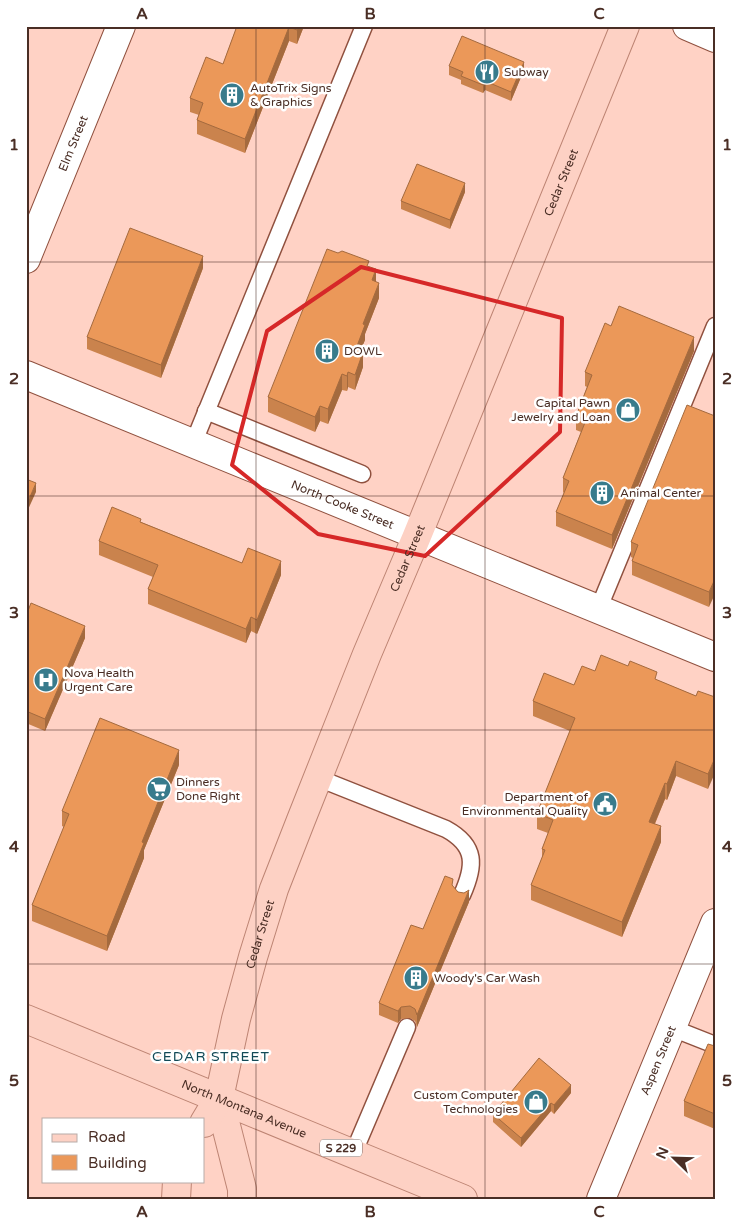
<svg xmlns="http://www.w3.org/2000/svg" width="741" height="1225" viewBox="0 0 741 1225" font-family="'Varela Round',sans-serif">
	<rect width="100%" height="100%" fill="#ffd2c5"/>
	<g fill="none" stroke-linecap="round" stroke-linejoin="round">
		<defs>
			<g id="service">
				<path d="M206 411 362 474"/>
				<path d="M193 444 364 26"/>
				<path d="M598 610 715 326"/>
				<path d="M318 778 446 829C477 846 475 866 462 895"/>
				<path d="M672 1028 715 1045"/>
				<path d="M353 1154 407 1027"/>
			</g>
			<g id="minor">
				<path d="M687 26 715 38"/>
				<path id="s1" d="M26 259 121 26"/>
				<path id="s2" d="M26 375 715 657"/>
				<path id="s3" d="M601 1199 715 923"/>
			</g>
			<g id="primary">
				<path id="s4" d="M26 1019 463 1199"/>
				<path d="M219 1098 242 1189V1199"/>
				<path id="s5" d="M204 1123 219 1098 236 1019 253 957 274 889 301 820 367 654 417 536 625 26"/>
				<path d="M176 1199 177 1181"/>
			</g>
		</defs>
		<use href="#service" stroke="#90513f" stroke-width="19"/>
		<use href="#minor" stroke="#90513f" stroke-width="30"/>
		<use href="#primary" stroke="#bd8473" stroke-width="30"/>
		<use href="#service" stroke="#fff" stroke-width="16"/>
		<use href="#minor" stroke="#fff" stroke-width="28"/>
		<use href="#primary" stroke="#fdd1c4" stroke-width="28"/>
	</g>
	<g fill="#ca834d">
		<path d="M237 26H304L297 44 289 41 245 153 197 134V120L199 115 190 112V98L223 64Z"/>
		<path d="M449 66 524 70 511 101 485 90 483 93 461 84V80L449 75Z"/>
		<path d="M465 192 450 229 401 209V201Z"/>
		<path d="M369 266 376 282 379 298 365 334V340L360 351 363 367 355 390 348 387 347 391 342 390 328 424 320 421 315 432 268 412V397Z"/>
		<path d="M203 268 161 378 87 349V337Z"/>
		<path d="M611 326 694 351 612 549 556 526V512L564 493 563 492V478L581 432 576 430V416L587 387 585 386V372Z"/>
		<path d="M715 416 709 607 632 575V561L633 558 631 557V542Z"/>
		<path d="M141 522 242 563 281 575 257 634 251 631 246 643 148 604V589L153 577 99 555V541Z"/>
		<path d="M26 616 85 638 45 731 26 723Z"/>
		<path d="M595 671 657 680 696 696 715 697 708 789 676 776 667 800 665 799 655 824 661 842 622 937 531 900V885L542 858V849L548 833 537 829V813L570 731 533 716V701L574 685Z"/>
		<path d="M179 765 144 850V858L107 951 32 921V905L64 827 62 826V811Z"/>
		<path d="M458 892 469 902 417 1027 415 1021 410 1018 401 1019 398 1023 379 1015V1003L423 929Z"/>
		<path d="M715 1046V1129L684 1116V1101Z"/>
		<path d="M571 1093 554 1114 551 1111 521 1147 493 1122V1114Z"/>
	</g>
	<g fill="#a46a3e">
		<path d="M298 26H304L297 44V30Z"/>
		<path d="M289 27V41L245 153V139Z"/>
		<path d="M524 62V70L511 101V92Z"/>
		<path d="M485 81V90L483 93V85Z"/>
		<path d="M465 183V192L450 229V220Z"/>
		<path d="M203 256V268L161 378V365Z"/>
		<path d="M376 269V284L372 280Z"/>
		<path d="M379 283V298L365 334V340L360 352H363V367L355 390 357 346 363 324Z"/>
		<path d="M694 337V351L612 549V535Z"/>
		<path d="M348 372V387L347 391V376Z"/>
		<path d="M342 374V390L328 424V409Z"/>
		<path d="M320 406V421L315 432V417Z"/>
		<path d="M36 483V492L26 514V506Z"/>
		<path d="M281 561V575L257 634V620Z"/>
		<path d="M715 579V594L709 607V592Z"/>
		<path d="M251 617V631L246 643V629Z"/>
		<path d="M85 626V638L45 731V719Z"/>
		<path d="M179 750V765L144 850V858L107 951V936L142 842Z"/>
		<path d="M715 758V773L708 789V774Z"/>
		<path d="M676 761V776L667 800V784Z"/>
		<path d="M665 783V799L649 837V822Z"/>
		<path d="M661 826V842L622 937V922Z"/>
		<path d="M469 890V902L417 1027V1015Z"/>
		<path d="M401 1007V1019L398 1023V1011Z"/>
		<path d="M571 1085V1093L554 1114V1105Z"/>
		<path d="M551 1103V1111L521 1147V1138Z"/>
	</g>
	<g fill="#eb9859" stroke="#a46a3e">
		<path d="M237 26H298L297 30 289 27 245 139 197 120 203 103 190 98 206 57 223 64Z"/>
		<path d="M462 36 524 62 511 92 485 81 483 85 461 76 463 72 449 66Z"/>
		<path d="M417 164 465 183 450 220 401 201Z"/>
		<path d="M130 228 203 256 161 365 87 337Z"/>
		<path d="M327 249 338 253 342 251 369 261 367 266 376 269 372 280 379 283 363 324 365 325 357 346 360 347 359 351 363 352 355 375 348 372 347 376 342 374 328 409 320 406 315 417 268 397Z"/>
		<path d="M619 306 694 337 612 535 556 512 569 481 563 478 586 420 576 416 592 375 585 372 605 323 611 326Z"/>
		<path d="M687 405 715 416V579L709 592 632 561 638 545 631 542Z"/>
		<path d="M26 479 36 483 26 506Z"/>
		<path d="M112 507 141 519 140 522 242 563 248 548 281 561 257 620 251 617 246 629 148 589 158 565 99 541Z"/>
		<path d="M31 603 85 626 45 719 26 711V616Z"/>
		<path d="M601 655 628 666 630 661 657 672 655 679 696 696 698 691 715 697V758L708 774 676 761 667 784 665 783 649 822 661 826 622 922 531 885 545 850 542 849 553 820 537 813 575 718 533 701 544 673 574 685 582 666 595 671Z"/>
		<path d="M100 718 179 750 142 842 144 843 107 936 32 905 69 814 62 811Z"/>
		<path d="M445 876 453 879 452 885 458 892 464 893 469 890 417 1015 415 1009 410 1006 401 1007 398 1011 379 1003 411 925 423 929Z"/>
		<path d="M708 1044 715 1046V1114L684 1101Z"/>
		<path d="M539 1058 571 1085 554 1105 551 1103 521 1138 493 1114Z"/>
	</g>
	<path fill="none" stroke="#d62828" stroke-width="4" stroke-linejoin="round" d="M361 267 562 318 560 432 425 556 318 534 232 465 267 331Z"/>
	<path fill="none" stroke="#4a2e25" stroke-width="1" stroke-opacity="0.55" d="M256 26V1199M485 26V1199M26 262H715M26 496H715M26 730H715M26 964H715"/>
	<defs>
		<symbol id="restaurant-disc" viewBox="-11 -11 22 22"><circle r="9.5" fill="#387b8c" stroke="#fff"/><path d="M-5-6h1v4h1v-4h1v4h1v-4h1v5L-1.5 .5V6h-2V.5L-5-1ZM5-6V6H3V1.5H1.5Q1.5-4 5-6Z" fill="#fff"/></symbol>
		<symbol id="building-disc" viewBox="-11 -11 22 22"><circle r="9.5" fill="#387b8c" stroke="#fff"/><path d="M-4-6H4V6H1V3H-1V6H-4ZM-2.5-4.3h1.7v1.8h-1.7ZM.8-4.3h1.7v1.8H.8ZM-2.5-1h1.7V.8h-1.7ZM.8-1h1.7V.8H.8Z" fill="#fff"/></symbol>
		<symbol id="shop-disc" viewBox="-11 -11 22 22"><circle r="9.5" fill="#387b8c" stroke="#fff"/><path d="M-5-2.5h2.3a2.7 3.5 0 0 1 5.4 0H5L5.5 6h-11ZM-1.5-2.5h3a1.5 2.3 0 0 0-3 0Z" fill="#fff"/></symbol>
		<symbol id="hospital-disc" viewBox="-11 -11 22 22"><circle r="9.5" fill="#387b8c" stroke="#fff"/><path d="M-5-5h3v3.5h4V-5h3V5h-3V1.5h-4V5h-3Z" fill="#fff"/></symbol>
		<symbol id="supermarket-disc" viewBox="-11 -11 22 22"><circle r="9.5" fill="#387b8c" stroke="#fff"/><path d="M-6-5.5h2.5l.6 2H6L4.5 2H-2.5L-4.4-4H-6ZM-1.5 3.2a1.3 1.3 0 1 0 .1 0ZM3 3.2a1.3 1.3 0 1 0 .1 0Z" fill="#fff"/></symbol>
		<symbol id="civic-disc" viewBox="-11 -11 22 22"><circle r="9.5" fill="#387b8c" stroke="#fff"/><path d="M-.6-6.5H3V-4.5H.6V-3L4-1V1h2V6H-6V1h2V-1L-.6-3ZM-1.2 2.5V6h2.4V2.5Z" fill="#fff"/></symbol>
	</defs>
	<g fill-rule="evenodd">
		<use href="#restaurant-disc" x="473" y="58" width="28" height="28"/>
		<use href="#building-disc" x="218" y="81" width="28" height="28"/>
		<use href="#building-disc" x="313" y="337" width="28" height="28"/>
		<use href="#shop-disc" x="614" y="396" width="28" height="28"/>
		<use href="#building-disc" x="588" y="479" width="28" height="28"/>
		<use href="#hospital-disc" x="32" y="666" width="28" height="28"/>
		<use href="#supermarket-disc" x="145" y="775" width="28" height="28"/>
		<use href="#civic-disc" x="591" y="790" width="28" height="28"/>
		<use href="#building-disc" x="402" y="964" width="28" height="28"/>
		<use href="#shop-disc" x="522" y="1088" width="28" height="28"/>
	</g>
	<g text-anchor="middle" stroke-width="5" stroke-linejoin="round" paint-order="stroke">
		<rect fill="#fff" stroke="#806d66" stroke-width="1" x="320" y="1139.5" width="42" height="17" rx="4"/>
		<g font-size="11" font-weight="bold" fill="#4a2e25">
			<text x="341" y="1152">S 229</text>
		</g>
		<g font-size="12" fill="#4a2e25" stroke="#fff" text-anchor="start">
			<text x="504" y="76">Subway</text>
			<text x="250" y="92">AutoTrix Signs<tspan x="250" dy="14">&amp; Graphics</tspan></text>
			<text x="344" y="355">DOWL</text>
			<text x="610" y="407" text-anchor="end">Capital Pawn<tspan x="610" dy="14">Jewelry and Loan</tspan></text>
			<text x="620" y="497">Animal Center</text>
			<text x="64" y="677">Nova Health<tspan x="64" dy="14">Urgent Care</tspan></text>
			<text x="176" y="786">Dinners<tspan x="176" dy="14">Done Right</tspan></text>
			<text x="588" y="801" text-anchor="end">Department of<tspan x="588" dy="14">Environmental Quality</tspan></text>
			<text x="434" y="982">Woody's Car Wash</text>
			<text x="518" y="1099" text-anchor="end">Custom Computer<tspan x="518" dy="14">Technologies</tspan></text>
		</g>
		<g font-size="12" fill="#4a2e25" stroke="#fff">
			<text dy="4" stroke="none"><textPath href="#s1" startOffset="125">Elm Street</textPath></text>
			<text dy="4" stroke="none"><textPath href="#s5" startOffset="1008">Cedar Street</textPath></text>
			<text dy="4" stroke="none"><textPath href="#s2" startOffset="342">North Cooke Street</textPath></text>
			<text dy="4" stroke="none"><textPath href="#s5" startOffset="602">Cedar Street</textPath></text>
			<text dy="4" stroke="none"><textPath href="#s5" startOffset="198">Cedar Street</textPath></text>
			<text dy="4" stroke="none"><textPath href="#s3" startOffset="150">Aspen Street</textPath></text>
			<text dy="4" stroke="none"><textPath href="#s4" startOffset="236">North Montana Avenue</textPath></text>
		</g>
		<g font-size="14" letter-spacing="1" fill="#114a57" stroke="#fff">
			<text x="211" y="1061">CEDAR STREET</text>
		</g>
	</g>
	<rect width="741" height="1225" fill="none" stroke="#ffffff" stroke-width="55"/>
	<rect x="42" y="1118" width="162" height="65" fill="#ffffff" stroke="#b7aba8"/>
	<rect x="52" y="1134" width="25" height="8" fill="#fdd1c4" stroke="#b7aba8"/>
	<text x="88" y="1142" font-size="15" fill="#4a2e25">Road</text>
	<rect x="52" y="1155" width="25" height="15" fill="#eb9859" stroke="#b7aba8"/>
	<text x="88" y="1168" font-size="15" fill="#4a2e25">Building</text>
	<g transform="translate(674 1158) rotate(293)" stroke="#ffffff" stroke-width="4" paint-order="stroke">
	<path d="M0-4L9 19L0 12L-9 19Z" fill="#4a2e25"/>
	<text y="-8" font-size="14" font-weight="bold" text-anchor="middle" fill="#4a2e25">N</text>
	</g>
	<rect x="28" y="28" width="686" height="1170" fill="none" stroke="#4a2e25" stroke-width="2"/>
	<g font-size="16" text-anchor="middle" font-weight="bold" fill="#4a2e25">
		<text x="142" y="19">A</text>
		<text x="370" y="19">B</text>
		<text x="599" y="19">C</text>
		<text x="14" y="150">1</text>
		<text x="727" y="150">1</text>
		<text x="14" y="384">2</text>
		<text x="727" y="384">2</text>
		<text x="14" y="618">3</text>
		<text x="727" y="618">3</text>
		<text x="14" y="852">4</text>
		<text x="727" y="852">4</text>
		<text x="14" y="1086">5</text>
		<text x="727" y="1086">5</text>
		<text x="142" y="1217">A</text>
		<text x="370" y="1217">B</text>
		<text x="599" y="1217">C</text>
	</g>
</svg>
